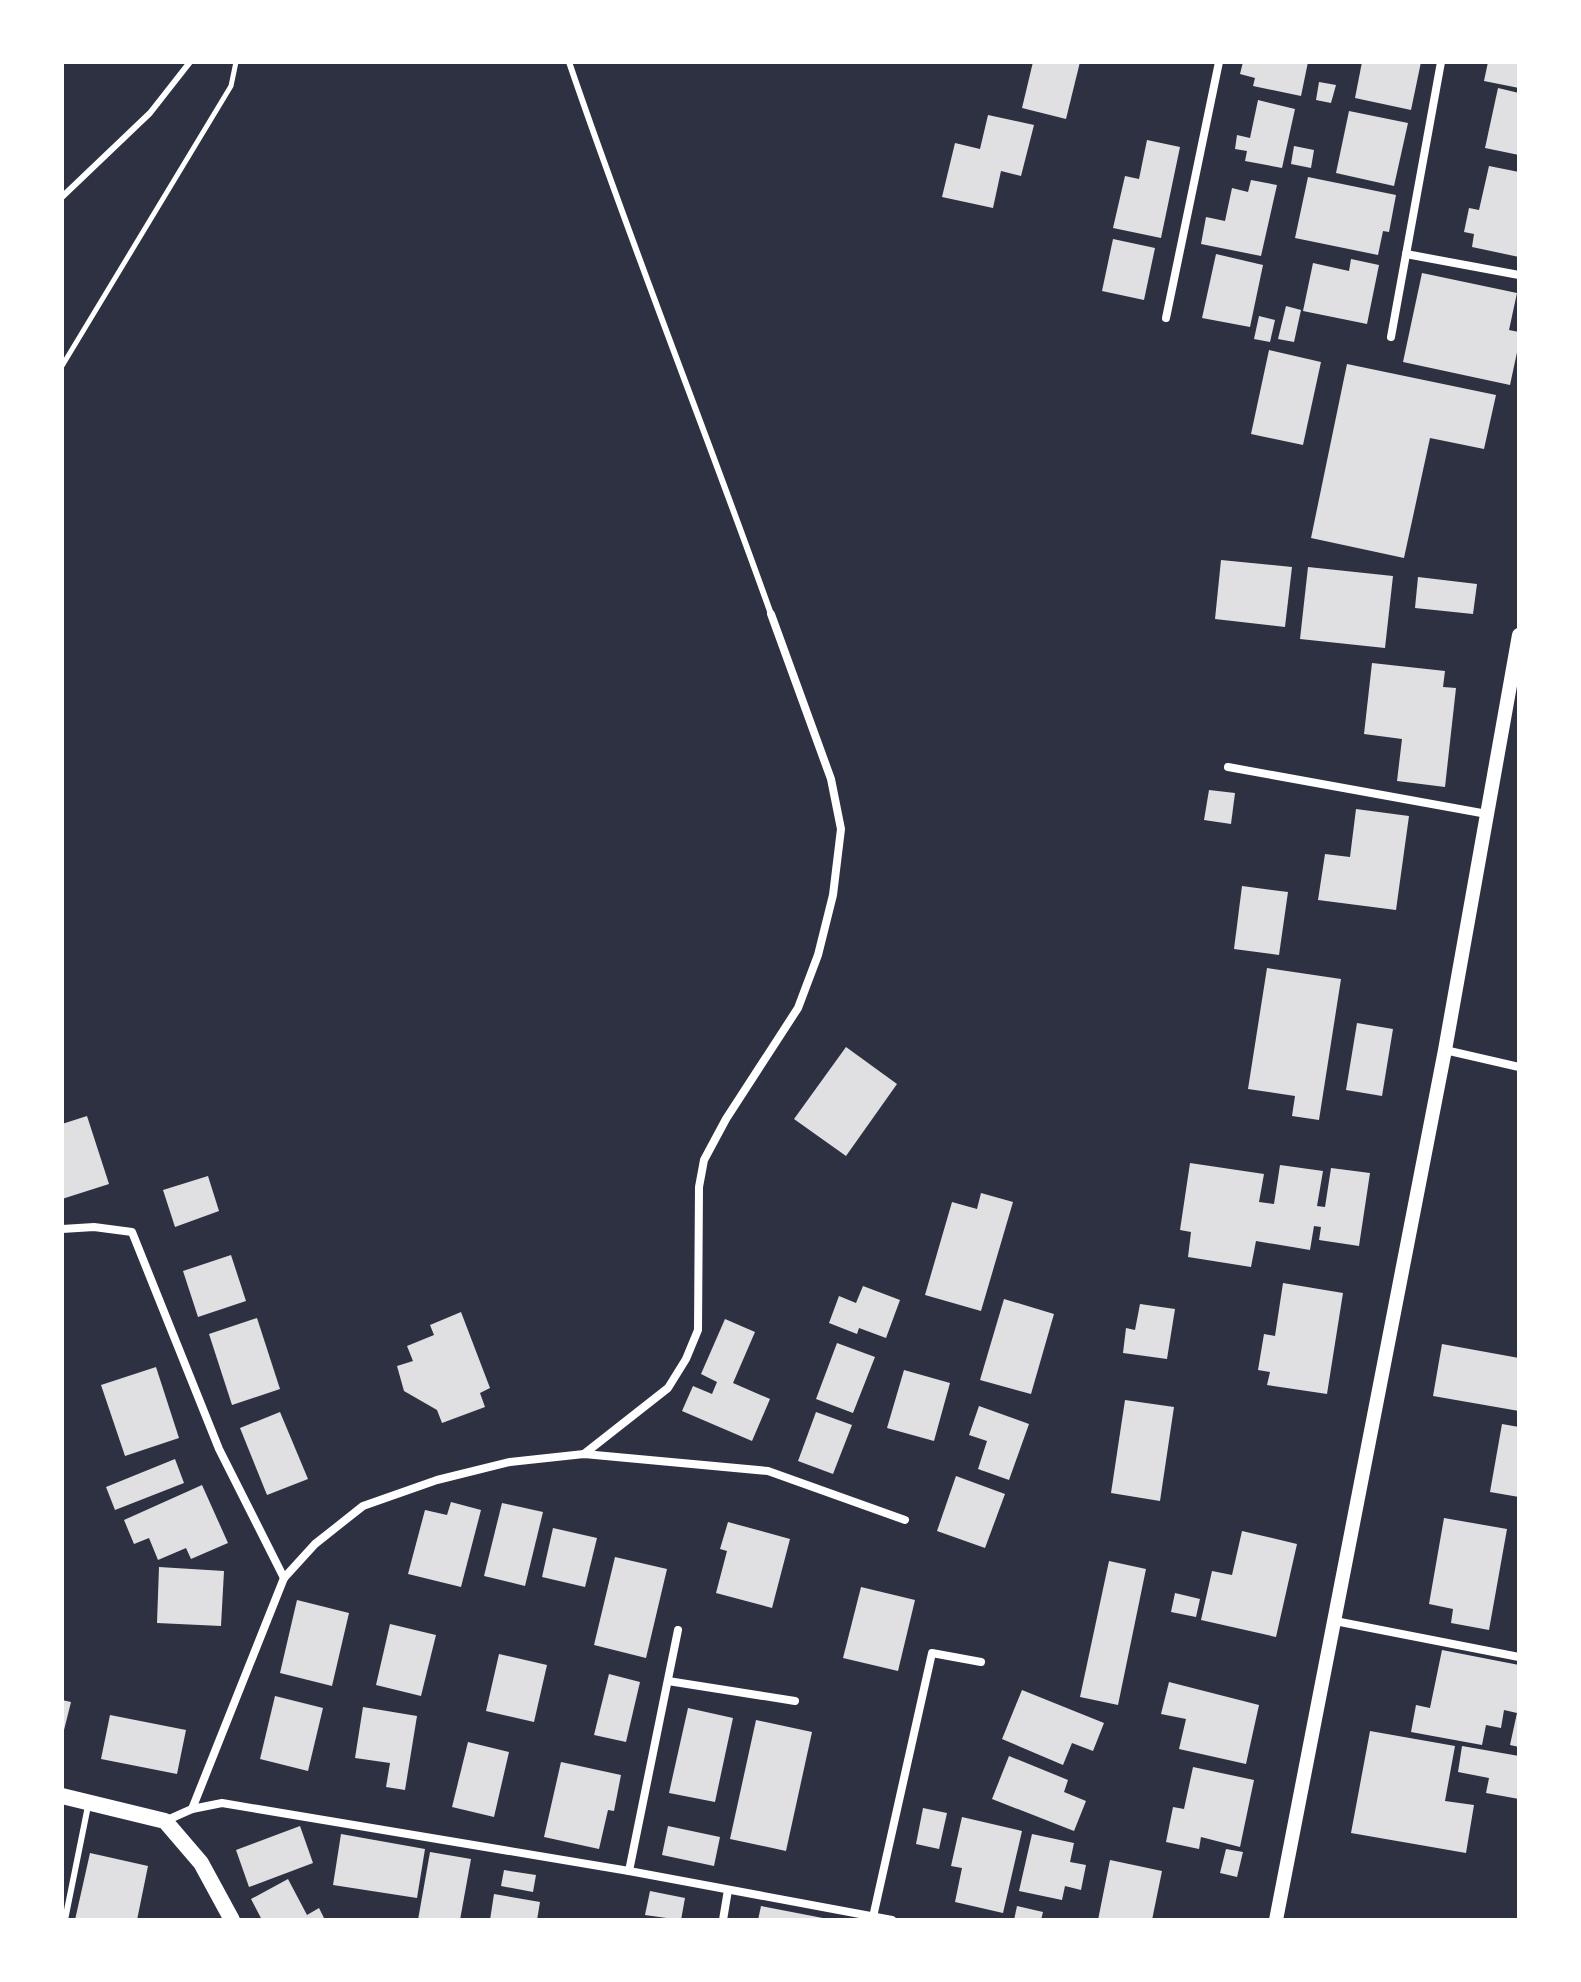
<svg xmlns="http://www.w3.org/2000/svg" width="1581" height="1982" viewBox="0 0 1581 1982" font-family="Poppins,sans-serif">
	<rect width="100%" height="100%" fill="#2d3142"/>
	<g fill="#e0e0e3">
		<path d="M1033 62H1080L1066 119 1022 108Z"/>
		<path d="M1243 62H1308L1301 96 1253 86 1255 78 1240 74Z"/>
		<path d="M1362 62H1421L1411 110 1355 98Z"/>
		<path d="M1488 62H1519V88L1484 81Z"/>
		<path d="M1319 82 1336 85 1331 103 1316 100Z"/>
		<path d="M1498 88 1519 93V155L1485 148Z"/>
		<path d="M1258 100 1295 109 1282 168 1245 161 1247 151 1235 149 1237 135 1250 138Z"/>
		<path d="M1349 111 1408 123 1394 186 1336 173Z"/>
		<path d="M988 115 1034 125 1021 176 1001 171 993 208 942 197 955 143 980 149Z"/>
		<path d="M1147 140 1180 147 1161 238 1113 228 1125 176 1139 179Z"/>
		<path d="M1294 146 1314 150 1311 168 1291 164Z"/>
		<path d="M1489 166 1519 172V257L1472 247 1474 234 1464 232 1469 208 1479 210Z"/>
		<path d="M1308 177 1396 195 1389 232 1383 231 1378 255 1295 238Z"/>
		<path d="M1251 180 1277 185 1261 256 1201 244 1206 217 1225 221 1232 188 1248 192Z"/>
		<path d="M1113 239 1155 248 1144 300 1102 291Z"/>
		<path d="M1216 254 1263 265 1250 327 1202 318Z"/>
		<path d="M1351 259 1379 265 1367 324 1303 311 1313 263 1349 271Z"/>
		<path d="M1422 273 1517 293 1509 330 1519 332V343L1510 385 1403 362Z"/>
		<path d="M1286 306 1301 310 1294 342 1278 339Z"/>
		<path d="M1259 316 1275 320 1270 342 1254 339Z"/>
		<path d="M1269 350 1321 362 1303 445 1251 434Z"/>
		<path d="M1347 364 1496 395 1484 449 1430 438 1404 558 1311 538Z"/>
		<path d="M1221 560 1292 567 1285 627 1215 619Z"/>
		<path d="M1308 567 1393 576 1385 648 1300 639Z"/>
		<path d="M1418 577 1477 584 1473 614 1415 608Z"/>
		<path d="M1372 663 1445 671 1443 687 1456 688 1445 787 1397 781 1402 739 1364 734Z"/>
		<path d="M1209 790 1235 793 1231 824 1204 820Z"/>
		<path d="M1356 809 1409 816 1396 910 1318 900 1325 854 1350 857Z"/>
		<path d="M1242 886 1288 892 1279 955 1234 949Z"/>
		<path d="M1267 968 1341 979 1319 1120 1292 1116 1295 1096 1248 1089Z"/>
		<path d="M1357 1023 1393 1029 1382 1096 1346 1090Z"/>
		<path d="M846 1047 897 1084 846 1156 794 1119Z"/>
		<path d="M87 1116 109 1184 62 1199V1124Z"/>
		<path d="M1190 1163 1264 1174 1259 1202 1274 1204 1280 1165 1323 1171 1317 1206 1325 1207 1331 1168 1370 1173 1359 1246 1319 1240 1321 1227 1314 1226 1310 1250 1256 1241 1251 1267 1188 1257 1191 1232 1180 1230Z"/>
		<path d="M208 1176 219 1211 175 1227 163 1190Z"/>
		<path d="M981 1193 1013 1202 981 1311 925 1295 952 1202 977 1209Z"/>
		<path d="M231 1255 246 1301 198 1317 183 1271Z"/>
		<path d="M1283 1283 1343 1293 1327 1394 1267 1385 1270 1372 1258 1370 1264 1334 1275 1336Z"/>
		<path d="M863 1286 900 1300 886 1338 859 1328 857 1334 829 1323 839 1296 856 1303Z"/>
		<path d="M1004 1299 1054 1314 1031 1394 980 1380Z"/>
		<path d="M1140 1304 1175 1309 1167 1359 1123 1353 1126 1328 1135 1330Z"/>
		<path d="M461 1312 490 1388 480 1393 485 1407 442 1423 437 1410 404 1391 397 1366 413 1361 407 1346 434 1335 430 1325Z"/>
		<path d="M257 1318 280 1389 232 1405 209 1334Z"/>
		<path d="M725 1319 755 1332 733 1383 770 1399 752 1441 682 1411 693 1386 712 1394 717 1382 701 1374Z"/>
		<path d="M837 1343 875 1357 853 1413 816 1399Z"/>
		<path d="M1442 1344 1519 1358V1411L1433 1396Z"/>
		<path d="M156 1367 179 1438 125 1456 101 1385Z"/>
		<path d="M904 1370 950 1383 934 1441 887 1428Z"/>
		<path d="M1125 1400 1174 1407 1160 1501 1111 1493Z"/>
		<path d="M979 1406 1029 1424 1009 1480 978 1469 987 1441 969 1435Z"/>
		<path d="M280 1412 308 1479 267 1495 240 1428Z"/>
		<path d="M816 1412 852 1425 833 1474 798 1461Z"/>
		<path d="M1502 1424 1519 1427V1497L1490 1492Z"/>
		<path d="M175 1459 184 1483 115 1510 106 1487Z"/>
		<path d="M956 1476 1005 1494 985 1548 937 1531Z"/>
		<path d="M202 1485 228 1543 191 1559 186 1548 158 1560 149 1538 134 1544 124 1520Z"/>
		<path d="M451 1502 481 1510 461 1587 408 1574 425 1510 447 1515Z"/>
		<path d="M502 1503 543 1512 525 1586 484 1576Z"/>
		<path d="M1444 1518 1507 1529 1489 1630 1451 1623 1453 1609 1429 1604Z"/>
		<path d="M728 1522 790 1539 772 1608 716 1593 727 1551 720 1549Z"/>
		<path d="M553 1528 597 1538 585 1587 542 1577Z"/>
		<path d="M1242 1531 1297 1544 1276 1637 1201 1620 1212 1571 1232 1575Z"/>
		<path d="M615 1557 667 1569 646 1658 594 1645Z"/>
		<path d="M1109 1561 1146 1569 1118 1705 1080 1697Z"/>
		<path d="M159 1567 224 1571 221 1626 157 1623Z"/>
		<path d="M861 1587 915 1600 898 1671 843 1658Z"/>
		<path d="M1175 1593 1200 1599 1196 1617 1171 1612Z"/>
		<path d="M297 1600 349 1613 332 1686 280 1673Z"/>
		<path d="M390 1624 436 1635 421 1696 376 1685Z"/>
		<path d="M1442 1650 1519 1665V1747L1510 1745 1517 1713 1504 1710 1501 1728 1486 1725 1482 1745 1411 1732 1416 1705 1430 1708Z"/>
		<path d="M499 1654 547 1665 534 1722 486 1711Z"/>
		<path d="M609 1674 640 1682 626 1742 594 1735Z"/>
		<path d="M1169 1682 1259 1705 1246 1764 1179 1749 1186 1719 1161 1714Z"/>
		<path d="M1022 1690 1104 1723 1093 1751 1072 1743 1063 1765 1002 1739Z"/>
		<path d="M275 1696 323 1708 308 1771 260 1759Z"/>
		<path d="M62 1700 71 1702 63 1734H62Z"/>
		<path d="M363 1707 417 1716 405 1790 386 1787 390 1763 355 1758Z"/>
		<path d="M688 1708 733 1718 715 1802 669 1793Z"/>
		<path d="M110 1715 186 1730 177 1774 101 1759Z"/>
		<path d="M756 1720 812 1732 786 1851 730 1839Z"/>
		<path d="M1370 1731 1455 1746 1445 1801 1474 1805 1466 1853 1351 1833Z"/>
		<path d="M468 1742 509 1752 494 1817 452 1807Z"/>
		<path d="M1462 1746 1519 1756V1799L1486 1793 1489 1778 1458 1772Z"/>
		<path d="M1009 1756 1068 1780 1064 1792 1086 1801 1074 1831 992 1799Z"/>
		<path d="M561 1762 621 1775 614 1811 608 1810 599 1849 544 1837Z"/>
		<path d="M1193 1767 1254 1780 1240 1847 1201 1837 1199 1849 1166 1842 1173 1807 1184 1809Z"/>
		<path d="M923 1808 947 1813 939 1849 916 1844Z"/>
		<path d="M962 1817 1022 1831 1003 1913 955 1902 962 1868 951 1866Z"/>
		<path d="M300 1826 313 1863 249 1887 236 1850Z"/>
		<path d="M668 1826 720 1837 714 1866 662 1855Z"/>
		<path d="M341 1834 425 1849 417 1898 333 1885Z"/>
		<path d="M1032 1834 1074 1843 1070 1862 1086 1865 1081 1890 1065 1886 1062 1900 1019 1891Z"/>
		<path d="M1226 1849 1243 1852 1237 1877 1220 1873Z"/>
		<path d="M430 1852 471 1859 460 1920H418Z"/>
		<path d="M90 1853 148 1866 137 1920H75Z"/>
		<path d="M1110 1860 1162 1871 1152 1920H1098Z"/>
		<path d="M504 1870 536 1875 533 1892 501 1886Z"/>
		<path d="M288 1879 307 1915 319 1908 325 1920H262L251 1899Z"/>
		<path d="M650 1891 685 1898 681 1920 645 1915Z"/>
		<path d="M494 1894 540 1902 537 1920H490Z"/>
		<path d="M761 1906 828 1919 827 1920H758Z"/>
		<path d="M1017 1906 1043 1912 1041 1920H1014Z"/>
	</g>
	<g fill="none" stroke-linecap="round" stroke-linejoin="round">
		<path stroke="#fff" stroke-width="5" d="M62 366 231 86 236 62"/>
		<g stroke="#fff" stroke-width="6">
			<path d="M569 62C632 247 705 429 771 614"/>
			<path d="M62 197 150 113 190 62"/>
			<path d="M65 1920 88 1806"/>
		</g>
		<g stroke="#fff" stroke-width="8">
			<path d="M1406 254 1519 275"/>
			<path d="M1166 318 1219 62"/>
			<path d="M1391 337 1441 62"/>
			<path d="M1228 767 1487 814"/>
			<path d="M1445 1050 1519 1067"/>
			<path d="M62 1229 94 1227 132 1232 219 1449 284 1578"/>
			<path d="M584 1454 668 1388 686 1359 698 1330 699 1187 704 1160 726 1119 798 1008 818 955 833 895 841 829 831 779 771 614"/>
			<path d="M1335 1621 1519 1657"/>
			<path d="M668 1681 795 1701"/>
			<path d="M192 1809 284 1578 315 1544 363 1506 437 1480 510 1462 584 1454 768 1471 905 1520"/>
			<path d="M165 1821 192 1809 222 1803 629 1871 892 1920"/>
			<path d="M629 1871 678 1630"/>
			<path d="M873 1917 932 1653 981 1662"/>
			<path d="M723 1920 728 1890"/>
		</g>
		<path stroke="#fff" stroke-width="14" d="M1276 1920 1445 1050 1519 635"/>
		<path stroke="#fff" stroke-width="16" d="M62 1796 165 1821 201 1863 232 1920"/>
	</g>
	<rect width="1581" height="1982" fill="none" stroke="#ffffff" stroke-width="128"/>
</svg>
